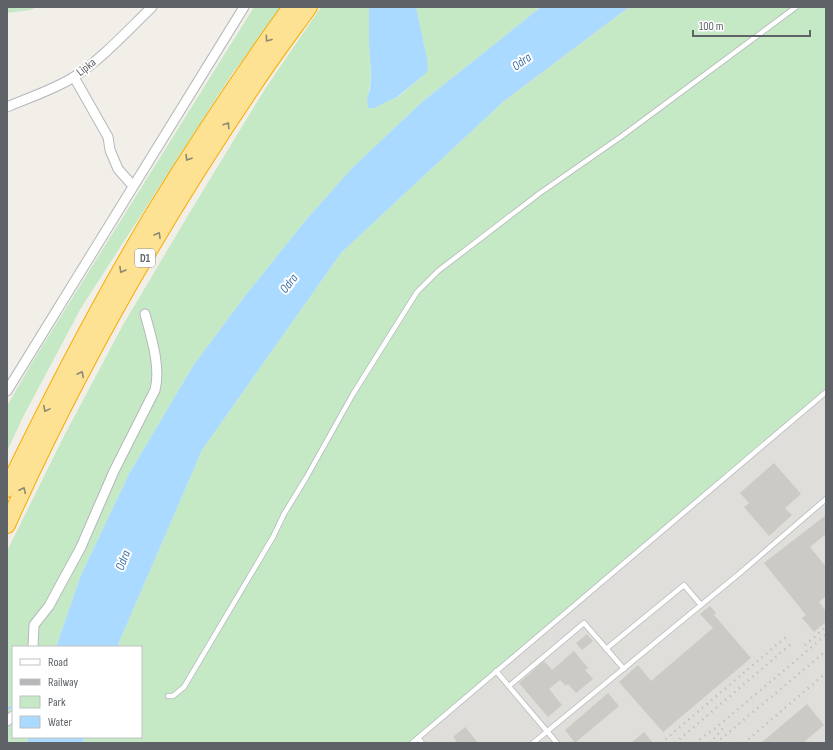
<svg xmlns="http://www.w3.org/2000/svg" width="833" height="750" viewBox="0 0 833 750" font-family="'Sofia Sans Condensed',sans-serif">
	<rect width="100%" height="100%" fill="#f1efe8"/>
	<path fill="#e0deda" d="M826 391V743H412Z"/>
	<g fill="#c5e8c5">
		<path d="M7 7H36L31 10 7 13Z"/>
		<path d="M254 7H281L232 74 81 308 23 417 7 451V406L33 361Z"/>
		<path d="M321 7H369C370 18 369 30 369 42 370 61 373 79 367 98L375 108 386 102 397 98 424 75 427 58 416 7H541L422 102 352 168 305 221 245 296 193 366 129 474 81 575 56 647H13V707L11 708 10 714 7 715V551L64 436 123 325 187 217 265 89Z"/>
		<path d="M629 7H826V392L412 743H83L84 737H141V647H117L202 450 341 253 504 101Z"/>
		<path d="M13 724V737H29L27 743H7V726Z"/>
	</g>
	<g fill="#aadaff">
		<path d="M369 7H416L427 58 428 70 424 75 396 98 386 102 375 108H368L367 98 370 89 371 74 369 43Z"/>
		<path d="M541 7H629L504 101 341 253 202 450 117 647H56L81 575 129 474 193 366 245 296 305 221 352 168 422 102Z"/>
		<path d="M29 737H84L83 743H27Z"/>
	</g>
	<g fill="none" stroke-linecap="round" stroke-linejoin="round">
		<path stroke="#aadaff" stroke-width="2.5" d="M7 708H11"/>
	</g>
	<g fill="#cccac5">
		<path d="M774 463 801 494 785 508 792 515 769 536 744 507 749 503 740 493Z"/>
		<path d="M826 515V534L810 547 826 567V596L819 602 826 611V622L814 632 802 618 806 615 764 563Z"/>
		<path d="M710 606 716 613 714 615 751 658 663 732 619 682 638 665 651 681 713 628 700 614Z"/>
		<path d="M587 634 593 641 582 650 576 643Z"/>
		<path d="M574 651 588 668 585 670 593 679 576 693 568 684 566 686 560 680 549 689 562 705 548 717 519 683 544 661 552 670Z"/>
		<path d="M608 693 619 706 575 743 565 730Z"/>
		<path d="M807 704 824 725 803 743H761Z"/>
		<path d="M465 727 478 743H458L453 737Z"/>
		<path d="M644 732 653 743H631Z"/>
	</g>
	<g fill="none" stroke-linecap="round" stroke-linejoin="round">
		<defs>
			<g id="lane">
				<path d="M606 649 684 585 701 605"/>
				<path d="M496 671 557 743"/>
				<path d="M509 686 584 623 624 669"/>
				<path d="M168 696H173L184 687 273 537 284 514 306 478 353 394 390 335 417 292 438 271 540 193 622 136 796 7"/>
				<path d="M418 738 422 743"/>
				<path d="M412 743 826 392"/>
				<path d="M533 743 740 573 826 499"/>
			</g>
			<g id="street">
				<path d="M74 77 108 137 110 150 118 169 133 186"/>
				<path d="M7 107C28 98 55 89 74 77 103 58 127 31 152 7"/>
				<path d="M7 391 244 7"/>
				<path d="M33 647 34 625 49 606 81 547 114 471 155 390C161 367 151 336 145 314"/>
				<path d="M7 721 13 716"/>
			</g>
			<g id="highway">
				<path d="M7 489C52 396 99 305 152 216 196 145 242 75 291 7"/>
				<path d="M7 525C76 371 160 223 255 83 272 57 291 32 309 7"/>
			</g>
		</defs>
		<use href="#lane" stroke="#b5b8bc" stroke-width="6"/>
		<use href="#street" stroke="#b5b8bc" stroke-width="11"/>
		<use href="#highway" stroke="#f9ab00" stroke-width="18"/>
		<use href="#lane" stroke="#fff" stroke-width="4.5"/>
		<use href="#street" stroke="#fff" stroke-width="9"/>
		<use href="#highway" stroke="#fde293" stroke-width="16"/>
		<g stroke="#b6b7b8" stroke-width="2.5" stroke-dasharray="1 5" stroke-linecap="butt">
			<path d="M805 645 826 627"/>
			<path d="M661 743 786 637"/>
			<path d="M675 743 791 644"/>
			<path d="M695 743 718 726 826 635"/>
			<path d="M710 743 726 725"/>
			<path d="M716 743 826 651"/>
			<path d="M744 743 826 673"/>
		</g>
	</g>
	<defs><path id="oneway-chevron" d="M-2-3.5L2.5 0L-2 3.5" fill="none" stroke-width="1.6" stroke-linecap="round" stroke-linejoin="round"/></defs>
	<g stroke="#8e8975">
		<use href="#oneway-chevron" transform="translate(268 39) rotate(126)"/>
		<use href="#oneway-chevron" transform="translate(227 125) rotate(-57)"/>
		<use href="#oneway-chevron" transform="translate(188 158) rotate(122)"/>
		<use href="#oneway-chevron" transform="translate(158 235) rotate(-60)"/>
		<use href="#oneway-chevron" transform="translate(122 270) rotate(120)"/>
		<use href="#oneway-chevron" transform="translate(81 374) rotate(-63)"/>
		<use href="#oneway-chevron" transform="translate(46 409) rotate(118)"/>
		<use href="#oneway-chevron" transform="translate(23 490) rotate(-64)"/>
	</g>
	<g text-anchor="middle" stroke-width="4" stroke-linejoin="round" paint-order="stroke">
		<rect fill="#fff" stroke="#8f9295" stroke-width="1" x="135" y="249" width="20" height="18" rx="3"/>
		<g font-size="11" font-weight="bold" fill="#5f6368">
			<text x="145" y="262">D1</text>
		</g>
		<g font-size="12" fill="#5f6368" stroke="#fff">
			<text transform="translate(86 67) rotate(-38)" y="4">Lipka</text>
		</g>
		<g font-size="13" font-style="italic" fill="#4174aa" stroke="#fff">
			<text transform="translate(521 61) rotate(-36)" y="5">Odra</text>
			<text transform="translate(288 283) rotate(-51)" y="5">Odra</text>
			<text transform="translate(122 560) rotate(-69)" y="5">Odra</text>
		</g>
	</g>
	<rect width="833" height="750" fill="none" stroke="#5f6368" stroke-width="16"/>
	<rect x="12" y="646" width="130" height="92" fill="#ffffff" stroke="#bfc1c3"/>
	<rect x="20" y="659" width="20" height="6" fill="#ffffff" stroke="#bfc1c3"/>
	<text x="48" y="666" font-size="12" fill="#5f6368">Road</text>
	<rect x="20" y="679" width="20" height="6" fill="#b6b7b8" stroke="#bfc1c3"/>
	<text x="48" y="686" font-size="12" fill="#5f6368">Railway</text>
	<rect x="20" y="696" width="20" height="12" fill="#c5e8c5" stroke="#bfc1c3"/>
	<text x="48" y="706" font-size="12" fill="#5f6368">Park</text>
	<rect x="20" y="716" width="20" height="12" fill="#aadaff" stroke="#bfc1c3"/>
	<text x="48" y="726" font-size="12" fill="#5f6368">Water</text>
	<path d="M693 30v6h117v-6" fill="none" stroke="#5f6368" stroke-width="2"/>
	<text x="699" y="30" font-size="12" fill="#5f6368" stroke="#ffffff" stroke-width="3" paint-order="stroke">100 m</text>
</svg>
